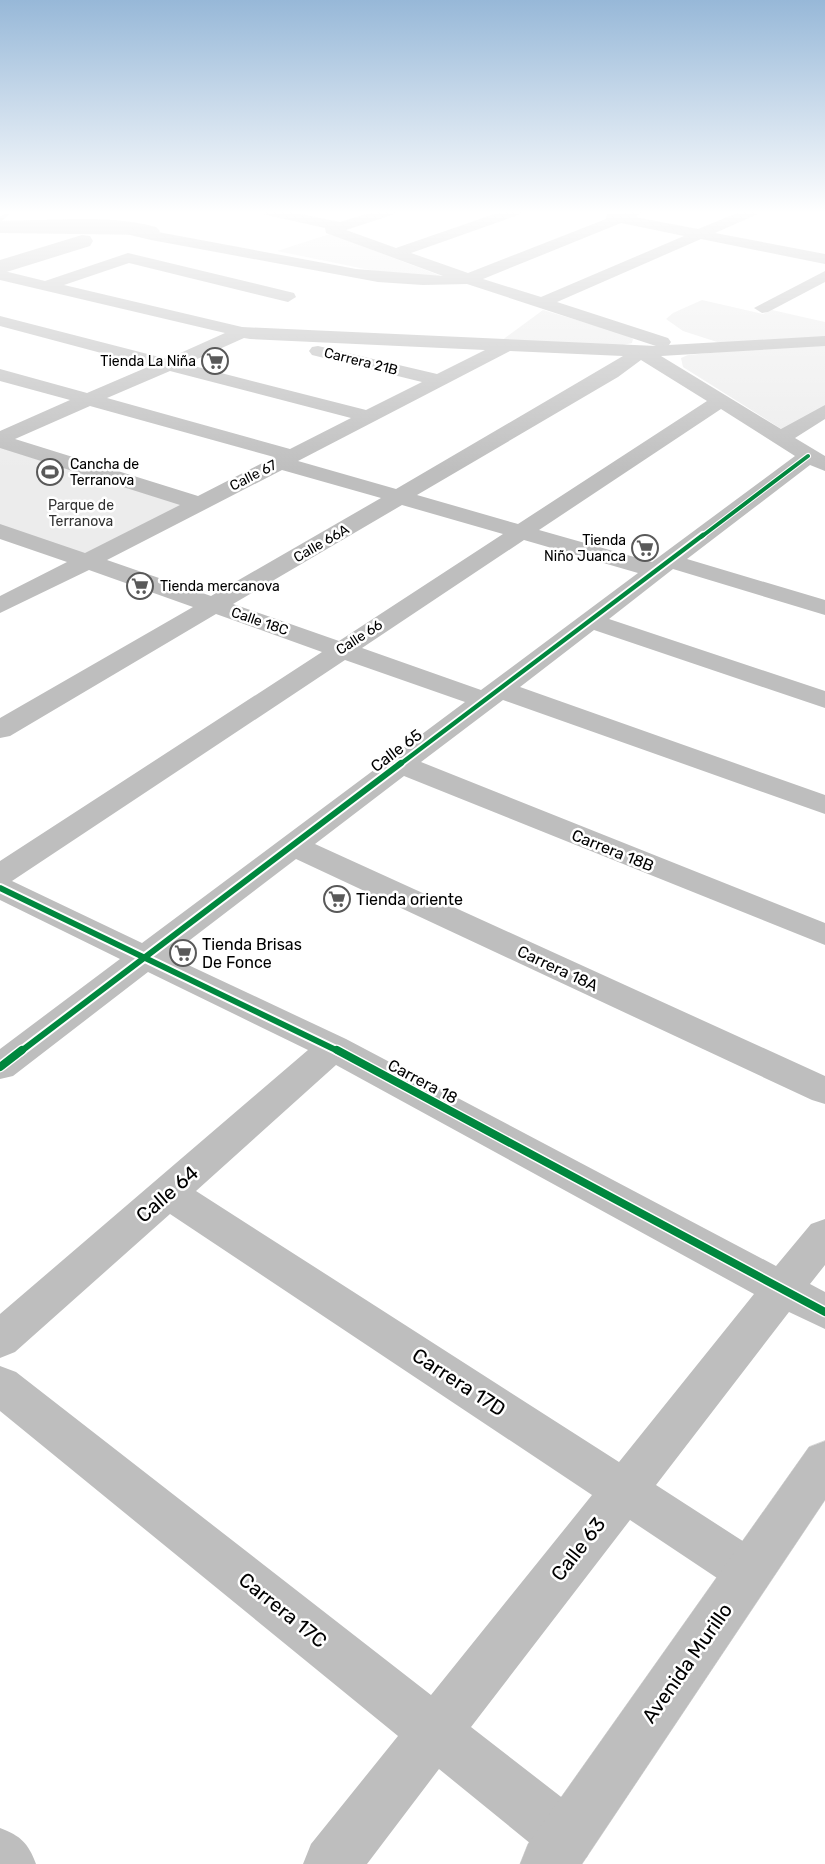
<svg xmlns="http://www.w3.org/2000/svg" width="825" height="1864" viewBox="0 0 825 1864" font-family="Rubik,sans-serif">
	<rect width="100%" height="100%" fill="#fff"/>
	<g fill="#ececec">
		<path d="M330 234 441 276 414 279 277 251Z"/>
		<path d="M702 300 763 314 772 310 825 322V407L783 430 683 367 681 358 688 355 742 350 683 331 666 319 673 313Z"/>
		<path d="M543 310 627 335 633 339 632 343 619 346 501 341Z"/>
		<path d="M0 441 198 503 87 561 0 531Z"/>
	</g>
	<g fill="none" stroke-linecap="round" stroke-linejoin="round">
		<path fill="#bfbfbf" fill-rule="evenodd" d="M8 211H14L0 222V217Z"/>
		<g fill="#bfbfbf" fill-rule="evenodd">
			<path d="M0 221C51 221 107 214 156 227L160 231 156 235 0 233Z"/>
			<path d="M82 235 90 236 93 241 90 246 0 274V260Z"/>
		</g>
		<defs>
			<path id="major" d="M825 1441V1500L582 1864H520L528 1844 809 1447Z"/>
		</defs>
		<use href="#major" stroke="#dbdbdb" stroke-width="1"/>
		<g fill="#bebebe" fill-rule="evenodd">
			<path d="M260 211H286L340 222 376 211H397L395 214 346 230 396 248 503 211H523L521 214 411 253 468 273 606 219 607 214 645 211 635 217 698 229 742 211H760L758 214 715 233 825 254V264L701 239 557 302 668 338 671 342 669 345 825 336V346L661 356 781 429 825 405V419L795 438 825 456V471L810 465 687 559 825 600V615L673 569 609 619 825 691V708L594 630 520 687 825 795V814L503 700 421 762 825 923V945L404 776 315 844 825 1076V1104L812 1100 296 859 169 956 346 1039 776 1266 811 1224 825 1219V1265L810 1284 825 1292V1329L789 1312 656 1485 766 1556 774 1572 766 1588 749 1595 732 1588 630 1520 471 1727 587 1817 595 1837 587 1857 570 1864 547 1857 439 1769 367 1864H303L311 1844 398 1736 0 1411V1366L16 1372 431 1695 592 1495 170 1214 15 1352 0 1358V1314L308 1050 148 972 13 1076 0 1079V1049L120 959 0 900V861L322 652 216 614 10 736 0 738V718L193 607 89 570 0 613V596L67 562 0 539V524L85 553 180 505 0 448V431L70 400 0 381V369L87 393 150 366 0 326V316L167 359 225 333 0 280V270L45 281 128 253 294 293 296 297 288 302 129 263 64 285 242 327 656 346 467 284 423 285 378 282 151 240 126 234 124 231 131 227 356 269 443 276 326 233 325 228 262 214ZM621 223 684 236 541 297 483 279ZM244 338 250 339 485 350 437 374 318 346 312 347 309 351 312 355 422 382 366 410 186 364ZM510 351 623 356 396 489 298 461ZM641 360 707 401 518 524 417 495 618 377ZM170 371 351 418 290 449 107 398ZM90 406 274 457 198 496 15 439ZM721 409 795 456 652 562 539 530ZM282 470 381 498 211 596 107 560ZM402 505 503 534 339 641 233 604ZM524 540 638 573 481 690 362 648ZM345 660 465 702 142 943 12 881ZM336 1065 754 1294 619 1462 196 1191Z"/>
			<path d="M825 271V282L768 312 762 313 754 308Z"/>
			<path d="M0 1828C21 1836 28 1843 36 1864H0Z"/>
		</g>
		<use href="#major" fill="#bebebe" fill-rule="evenodd"/>
		<defs>
			<path id="cycleway-far3" d="M701 537 808 456"/>
			<path id="cycleway-far2" d="M399 765 703 535"/>
			<g id="cycleway-far1">
				<path d="M0 888 340 1052"/>
				<path d="M20 1052 401 763"/>
			</g>
			<g id="cycleway">
				<path d="M337 1050 825 1312"/>
				<path d="M0 1067 22 1050"/>
			</g>
		</defs>
		<use href="#cycleway-far3" stroke="#fff" stroke-width="6"/>
		<use href="#cycleway-far2" stroke="#fff" stroke-width="8"/>
		<use href="#cycleway-far1" stroke="#fff" stroke-width="10"/>
		<use href="#cycleway" stroke="#fff" stroke-width="11"/>
		<use href="#cycleway-far3" stroke="#00873e" stroke-width="4"/>
		<use href="#cycleway-far2" stroke="#00873e" stroke-width="4.5"/>
		<use href="#cycleway-far1" stroke="#00873e" stroke-width="6"/>
		<use href="#cycleway" stroke="#00873e" stroke-width="8"/>
	</g>
	<linearGradient id="sky" x2="0" y2="1"><stop stop-color="#97b8d8"/><stop offset="0.45" stop-color="#fff"/><stop offset="1" stop-color="#fff" stop-opacity="0"/></linearGradient>
	<rect width="825" height="472" fill="url(#sky)"/>
	<defs>
		<symbol id="supermarket-ring" viewBox="-11 -11 22 22"><circle r="9.5" fill="#fff" stroke="#595959" stroke-width="1.5"/><path d="M-6-5.5h2.5l.6 2H6L4.5 2H-2.5L-4.4-4H-6ZM-1.5 3.2a1.3 1.3 0 1 0 .1 0ZM3 3.2a1.3 1.3 0 1 0 .1 0Z" fill="#595959"/></symbol>
		<symbol id="stadium-ring" viewBox="-11 -11 22 22"><circle r="9.5" fill="#fff" stroke="#595959" stroke-width="1.5"/><path d="M0-5a6.5 5 0 1 0 0 10a6.5 5 0 1 0 0-10ZM-3.5-1.8h7v3.6h-7Z" fill="#595959"/></symbol>
	</defs>
	<g fill-rule="evenodd">
		<use href="#supermarket-ring" x="200" y="346" width="30" height="30"/>
		<use href="#stadium-ring" x="35" y="457" width="30" height="30"/>
		<use href="#supermarket-ring" x="630" y="533" width="30" height="30"/>
		<use href="#supermarket-ring" x="125" y="571" width="30" height="30"/>
		<use href="#supermarket-ring" x="322" y="884" width="30" height="30"/>
		<use href="#supermarket-ring" x="168" y="938" width="30" height="30"/>
	</g>
	<g text-anchor="middle" stroke-width="5" stroke-linejoin="round" paint-order="stroke">
		<g font-size="14" fill="#000" stroke="#fff" text-anchor="end">
			<text x="196" y="366">Tienda La Niña</text>
			<text x="70" y="469" text-anchor="start">Cancha de<tspan x="70" dy="16">Terranova</tspan></text>
			<text x="626" y="545">Tienda<tspan x="626" dy="16">Niño Juanca</tspan></text>
			<text x="160" y="591" text-anchor="start">Tienda mercanova</text>
		</g>
		<g font-size="14" fill="#000" stroke="#fff">
			<text transform="translate(361 361) rotate(14)" y="5">Carrera 21B</text>
			<text transform="translate(253 475) rotate(-27)" y="5">Calle 67</text>
			<text transform="translate(321 543) rotate(-30)" y="5">Calle 66A</text>
			<text transform="translate(260 621) rotate(19)" y="5">Calle 18C</text>
			<text transform="translate(359 637) rotate(-33)" y="5">Calle 66</text>
		</g>
		<g font-size="14" fill="#333" stroke="#fff">
			<text x="81" y="510">Parque de<tspan x="81" dy="16">Terranova</tspan></text>
		</g>
		<g font-size="16" fill="#000" stroke="#fff">
			<text transform="translate(396 750) rotate(-37)" y="6">Calle 65</text>
			<text transform="translate(613 850) rotate(22)" y="6">Carrera 18B</text>
			<text transform="translate(558 968) rotate(25)" y="6">Carrera 18A</text>
			<text transform="translate(423 1081) rotate(28)" y="6">Carrera 18</text>
		</g>
		<g font-size="16" fill="#000" stroke="#fff" text-anchor="start">
			<text x="356" y="905">Tienda oriente</text>
			<text x="202" y="950">Tienda Brisas<tspan x="202" dy="18">De Fonce</tspan></text>
		</g>
		<g font-size="20" fill="#000" stroke="#fff">
			<text transform="translate(167 1194) rotate(-41)" y="7">Calle 64</text>
			<text transform="translate(459 1382) rotate(33)" y="7">Carrera 17D</text>
			<text transform="translate(578 1549) rotate(-52)" y="7">Calle 63</text>
			<text transform="translate(283 1610) rotate(39)" y="7">Carrera 17C</text>
			<text transform="translate(687 1663) rotate(-55)" y="7">Avenida Murillo</text>
		</g>
	</g>
</svg>
